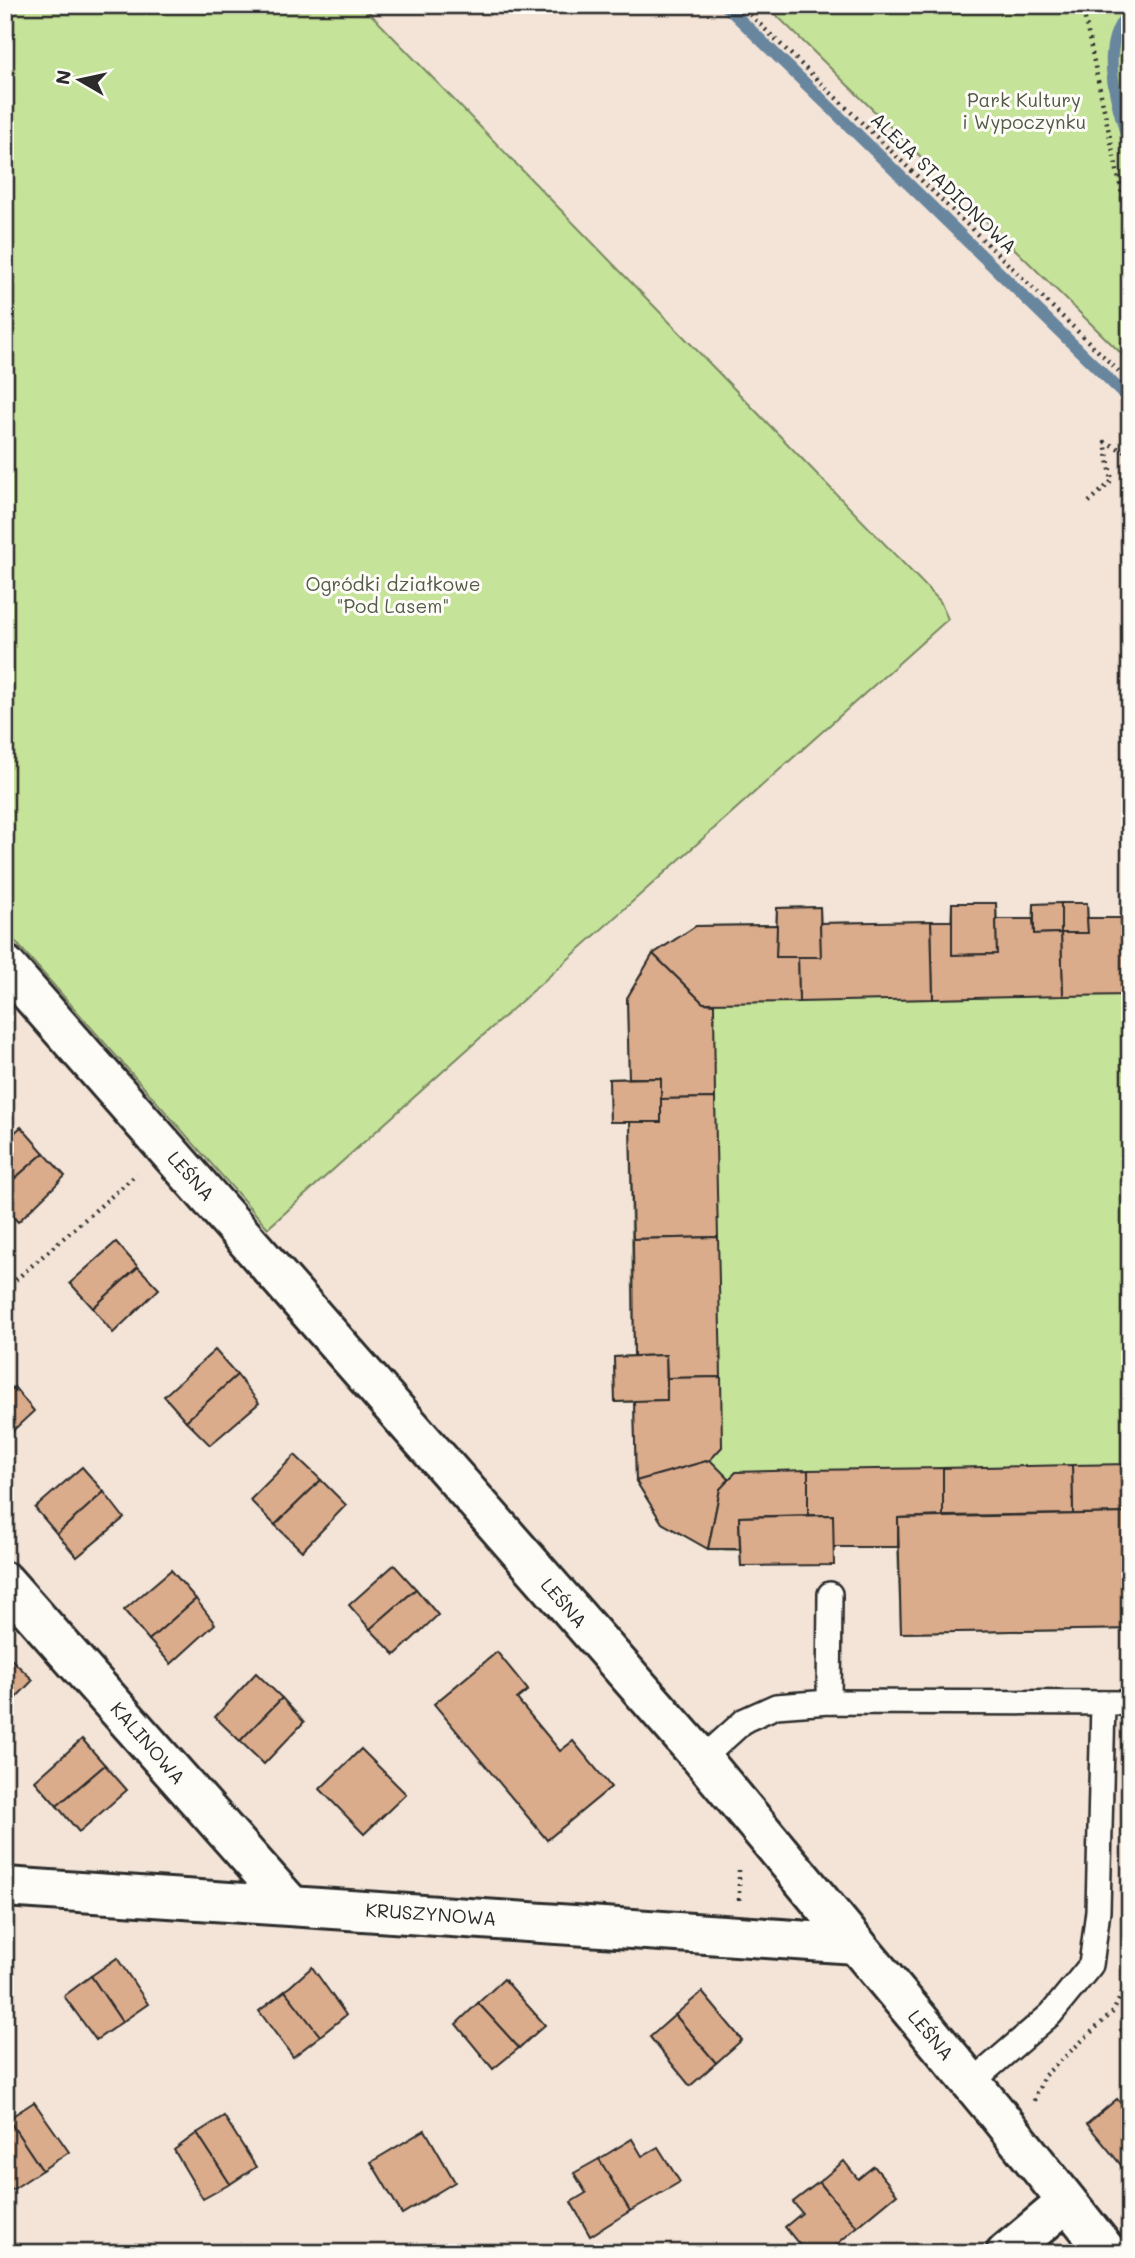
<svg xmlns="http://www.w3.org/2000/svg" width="1135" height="2258" viewBox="0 0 1135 2258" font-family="Mali,sans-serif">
	<rect width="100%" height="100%" fill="#f3e4d7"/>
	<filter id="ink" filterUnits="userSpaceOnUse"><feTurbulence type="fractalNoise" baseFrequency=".0143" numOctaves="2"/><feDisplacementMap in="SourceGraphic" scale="14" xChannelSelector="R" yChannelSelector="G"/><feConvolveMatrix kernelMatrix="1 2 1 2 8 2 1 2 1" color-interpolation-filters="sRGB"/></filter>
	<g filter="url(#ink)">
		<g fill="#c6e39a" stroke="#788762" stroke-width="2">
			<path d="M5 5H362L940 601 948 619 268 1228 5 930Z"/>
			<path d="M766 5H1130V362Z"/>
			<path d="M1127 901H1130V1629L901 1633 898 1547H834L741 1566 740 1550 708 1549 662 1523 636 1481 634 1402H615L614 1357 634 1356 630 1122H610L609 1079 629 1078 627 998 653 954 696 926 776 925 777 908 820 907 821 923 951 921 952 903H996L997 919H1033L1034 904 1087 903 1088 918H1125Z"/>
		</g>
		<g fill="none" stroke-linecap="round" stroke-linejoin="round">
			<g stroke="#69869f" stroke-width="12">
				<path d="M725 5 1130 400"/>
				<path d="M1130 12C1095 46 1119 107 1130 148"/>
			</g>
		</g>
		<g fill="#dbac8c" stroke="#2b2b2b" stroke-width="2">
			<rect x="1127" y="901" width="3" height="49"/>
			<path d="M952 903H996L997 954 952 955Z"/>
			<path d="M1061 903H1087L1088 933H1061Z"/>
			<path d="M1061 903V933L1034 934V904Z"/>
			<path d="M820 907 821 957H776L777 908Z"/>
			<path d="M1087 918H1126L1127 950H1130V995L1063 996 1061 933H1088Z"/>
			<path d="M996 919H1033L1034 934 1061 933 1063 996 933 999 931 921H952V955L997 954Z"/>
			<path d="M931 921 933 999 799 1002 798 957H821L820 923Z"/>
			<path d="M777 925 776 957H798L799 1002 703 1003 653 954 696 926Z"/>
			<path d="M653 954 703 1003 714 1004 715 1098 661 1099V1078H629L627 998Z"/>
			<path d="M661 1078V1122H610L609 1079Z"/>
			<path d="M715 1098 718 1237 633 1239 630 1122H661V1099Z"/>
			<path d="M21 1127 44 1153 5 1187V1141Z"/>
			<path d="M44 1153 65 1176 18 1222 5 1208V1187Z"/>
			<path d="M718 1237 721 1377 667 1378 666 1355 634 1356 633 1239Z"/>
			<path d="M116 1242 138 1267 93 1308 70 1283Z"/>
			<path d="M138 1267 159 1289 113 1333 93 1308Z"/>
			<path d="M215 1350 237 1375 186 1421 164 1396Z"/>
			<path d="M666 1355 667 1400 615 1402 614 1357Z"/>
			<path d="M237 1375 259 1403 210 1445 186 1421Z"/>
			<path d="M721 1377 722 1447 710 1460 636 1481 634 1401 667 1400V1378Z"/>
			<path d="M14 1387 34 1411 5 1438V1395Z"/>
			<path d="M295 1455 321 1480 275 1525 250 1500Z"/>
			<path d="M710 1460 730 1480 720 1489 708 1549 662 1523 636 1481Z"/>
			<path d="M1130 1464V1513L1073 1514 1072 1465Z"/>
			<path d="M1072 1465 1073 1514 943 1516V1468Z"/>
			<path d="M82 1467 104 1492 57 1534 35 1508Z"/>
			<path d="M943 1468V1516L898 1518V1547H833V1515H808V1470Z"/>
			<path d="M808 1470V1515L739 1517 740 1549H708L720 1489 736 1472Z"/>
			<path d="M321 1480 346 1505 302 1551 275 1525Z"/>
			<path d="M104 1492 124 1518 77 1557 57 1534Z"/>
			<path d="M1130 1513V1629L901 1633 898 1518Z"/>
			<path d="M833 1515 834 1565 741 1566 739 1517Z"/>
			<path d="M394 1565 416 1589 370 1629 349 1605Z"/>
			<path d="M171 1570 196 1599 149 1640 124 1610Z"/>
			<path d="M416 1589 438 1615 395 1655 370 1629Z"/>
			<path d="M196 1599 215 1624 171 1664 149 1640Z"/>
			<path d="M497 1652 528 1690 517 1699 560 1751 573 1741 611 1787 547 1840 434 1704Z"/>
			<path d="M9 1657 33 1680 5 1709V1660Z"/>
			<path d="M256 1673 282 1698 240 1741 215 1717Z"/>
			<path d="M282 1698 304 1722 264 1764 240 1741Z"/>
			<path d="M82 1739 105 1765 57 1806 35 1781Z"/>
			<path d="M361 1749 406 1794 364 1834 320 1789Z"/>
			<path d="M105 1765 127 1790 79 1832 57 1806Z"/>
			<path d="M117 1958 148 2004 122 2022 91 1976Z"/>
			<path d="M312 1967 346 2015 320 2036 285 1991Z"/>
			<path d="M91 1976 122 2022 96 2040 64 1996Z"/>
			<path d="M504 1979 545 2025 519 2048 478 2003Z"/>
			<path d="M285 1991 320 2036 293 2057 259 2011Z"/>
			<path d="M702 1992 742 2040 716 2063 675 2015Z"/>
			<path d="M478 2003 519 2048 493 2069 456 2024Z"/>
			<path d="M675 2015 716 2063 690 2086 650 2037Z"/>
			<path d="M1130 2022V2042L1120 2030Z"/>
			<path d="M1117 2099 1130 2114V2176L1087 2124Z"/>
			<path d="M34 2102 69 2152 42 2170 8 2119Z"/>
			<path d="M224 2116 256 2167 230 2184 197 2133Z"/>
			<path d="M8 2119 42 2170 12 2190 5 2180V2122Z"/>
			<path d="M425 2130 455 2182 402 2214 371 2162Z"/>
			<path d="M197 2133 230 2184 203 2199 174 2150Z"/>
			<path d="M632 2139 642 2156 658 2147 680 2182 630 2211 599 2159Z"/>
			<path d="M599 2159 630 2211 590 2236 571 2202 586 2193 574 2173Z"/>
			<path d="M844 2161 858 2179 874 2166 897 2194 857 2227 819 2182Z"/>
			<path d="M819 2182 857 2227 827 2253H806L785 2227 802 2213 793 2202Z"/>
		</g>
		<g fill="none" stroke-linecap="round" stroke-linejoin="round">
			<defs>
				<g id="lane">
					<path d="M829 1702 830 1594"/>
					<path d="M702 1759 745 1720 776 1706 829 1702 1130 1703"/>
					<path d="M971 2083 1051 2014 1091 1965 1098 1911 1103 1703"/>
				</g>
				<g id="street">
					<path d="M5 965 702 1759 994 2110 1108 2253"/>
					<path d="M5 1582 291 1905"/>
					<path d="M5 1887 856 1944"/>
					<path d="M1006 2253 1067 2202"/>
				</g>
			</defs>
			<use href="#lane" stroke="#2b2b2b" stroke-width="28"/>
			<use href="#street" stroke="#2b2b2b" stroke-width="44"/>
			<g stroke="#2b2b2b" stroke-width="4.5" stroke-dasharray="2 5" stroke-linecap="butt">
				<path d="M740 5 1130 382"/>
				<path d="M1082 5 1130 232"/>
				<path d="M1089 502 1112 481 1105 442 1130 454"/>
				<path d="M5 1289 137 1174"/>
				<path d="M739 1900V1867"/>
				<path d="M1034 2101 1044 2076 1113 2012 1124 1989 1130 1962"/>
			</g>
			<use href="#lane" stroke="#fdfcf7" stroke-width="23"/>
			<use href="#street" stroke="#fdfcf7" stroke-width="38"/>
		</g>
	</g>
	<g text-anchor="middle" stroke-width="6" stroke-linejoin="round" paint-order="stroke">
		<g font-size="19" fill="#525947" stroke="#fdfcf7">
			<text x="1024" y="107">Park Kultury<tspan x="1024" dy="22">i Wypoczynku</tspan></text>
			<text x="393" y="591">Ogródki działkowe<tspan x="393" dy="22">"Pod Lasem"</tspan></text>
		</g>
		<g font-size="19" fill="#2b2b2b" stroke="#fdfcf7">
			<text transform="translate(944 183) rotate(44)" y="7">ALEJA STADIONOWA</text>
			<text transform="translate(191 1176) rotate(48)" y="7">LEŚNA</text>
			<text transform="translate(564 1603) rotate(49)" y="7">LEŚNA</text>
			<text transform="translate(148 1743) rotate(49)" y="7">KALINOWA</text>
			<text transform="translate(431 1914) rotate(4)" y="7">KRUSZYNOWA</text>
			<text transform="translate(931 2035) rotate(50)" y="7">LEŚNA</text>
		</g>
	</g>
	<rect width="1135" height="2258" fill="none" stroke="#fdfcf7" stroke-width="28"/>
	<rect x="14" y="14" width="1107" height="2230" fill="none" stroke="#2b2b2b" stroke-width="2.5" filter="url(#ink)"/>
	<g transform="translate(80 80) rotate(279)" stroke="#fdfcf7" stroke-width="5" paint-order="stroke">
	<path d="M0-5L12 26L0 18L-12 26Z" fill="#2b2b2b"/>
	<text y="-10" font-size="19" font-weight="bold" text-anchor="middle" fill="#2b2b2b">N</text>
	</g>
</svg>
